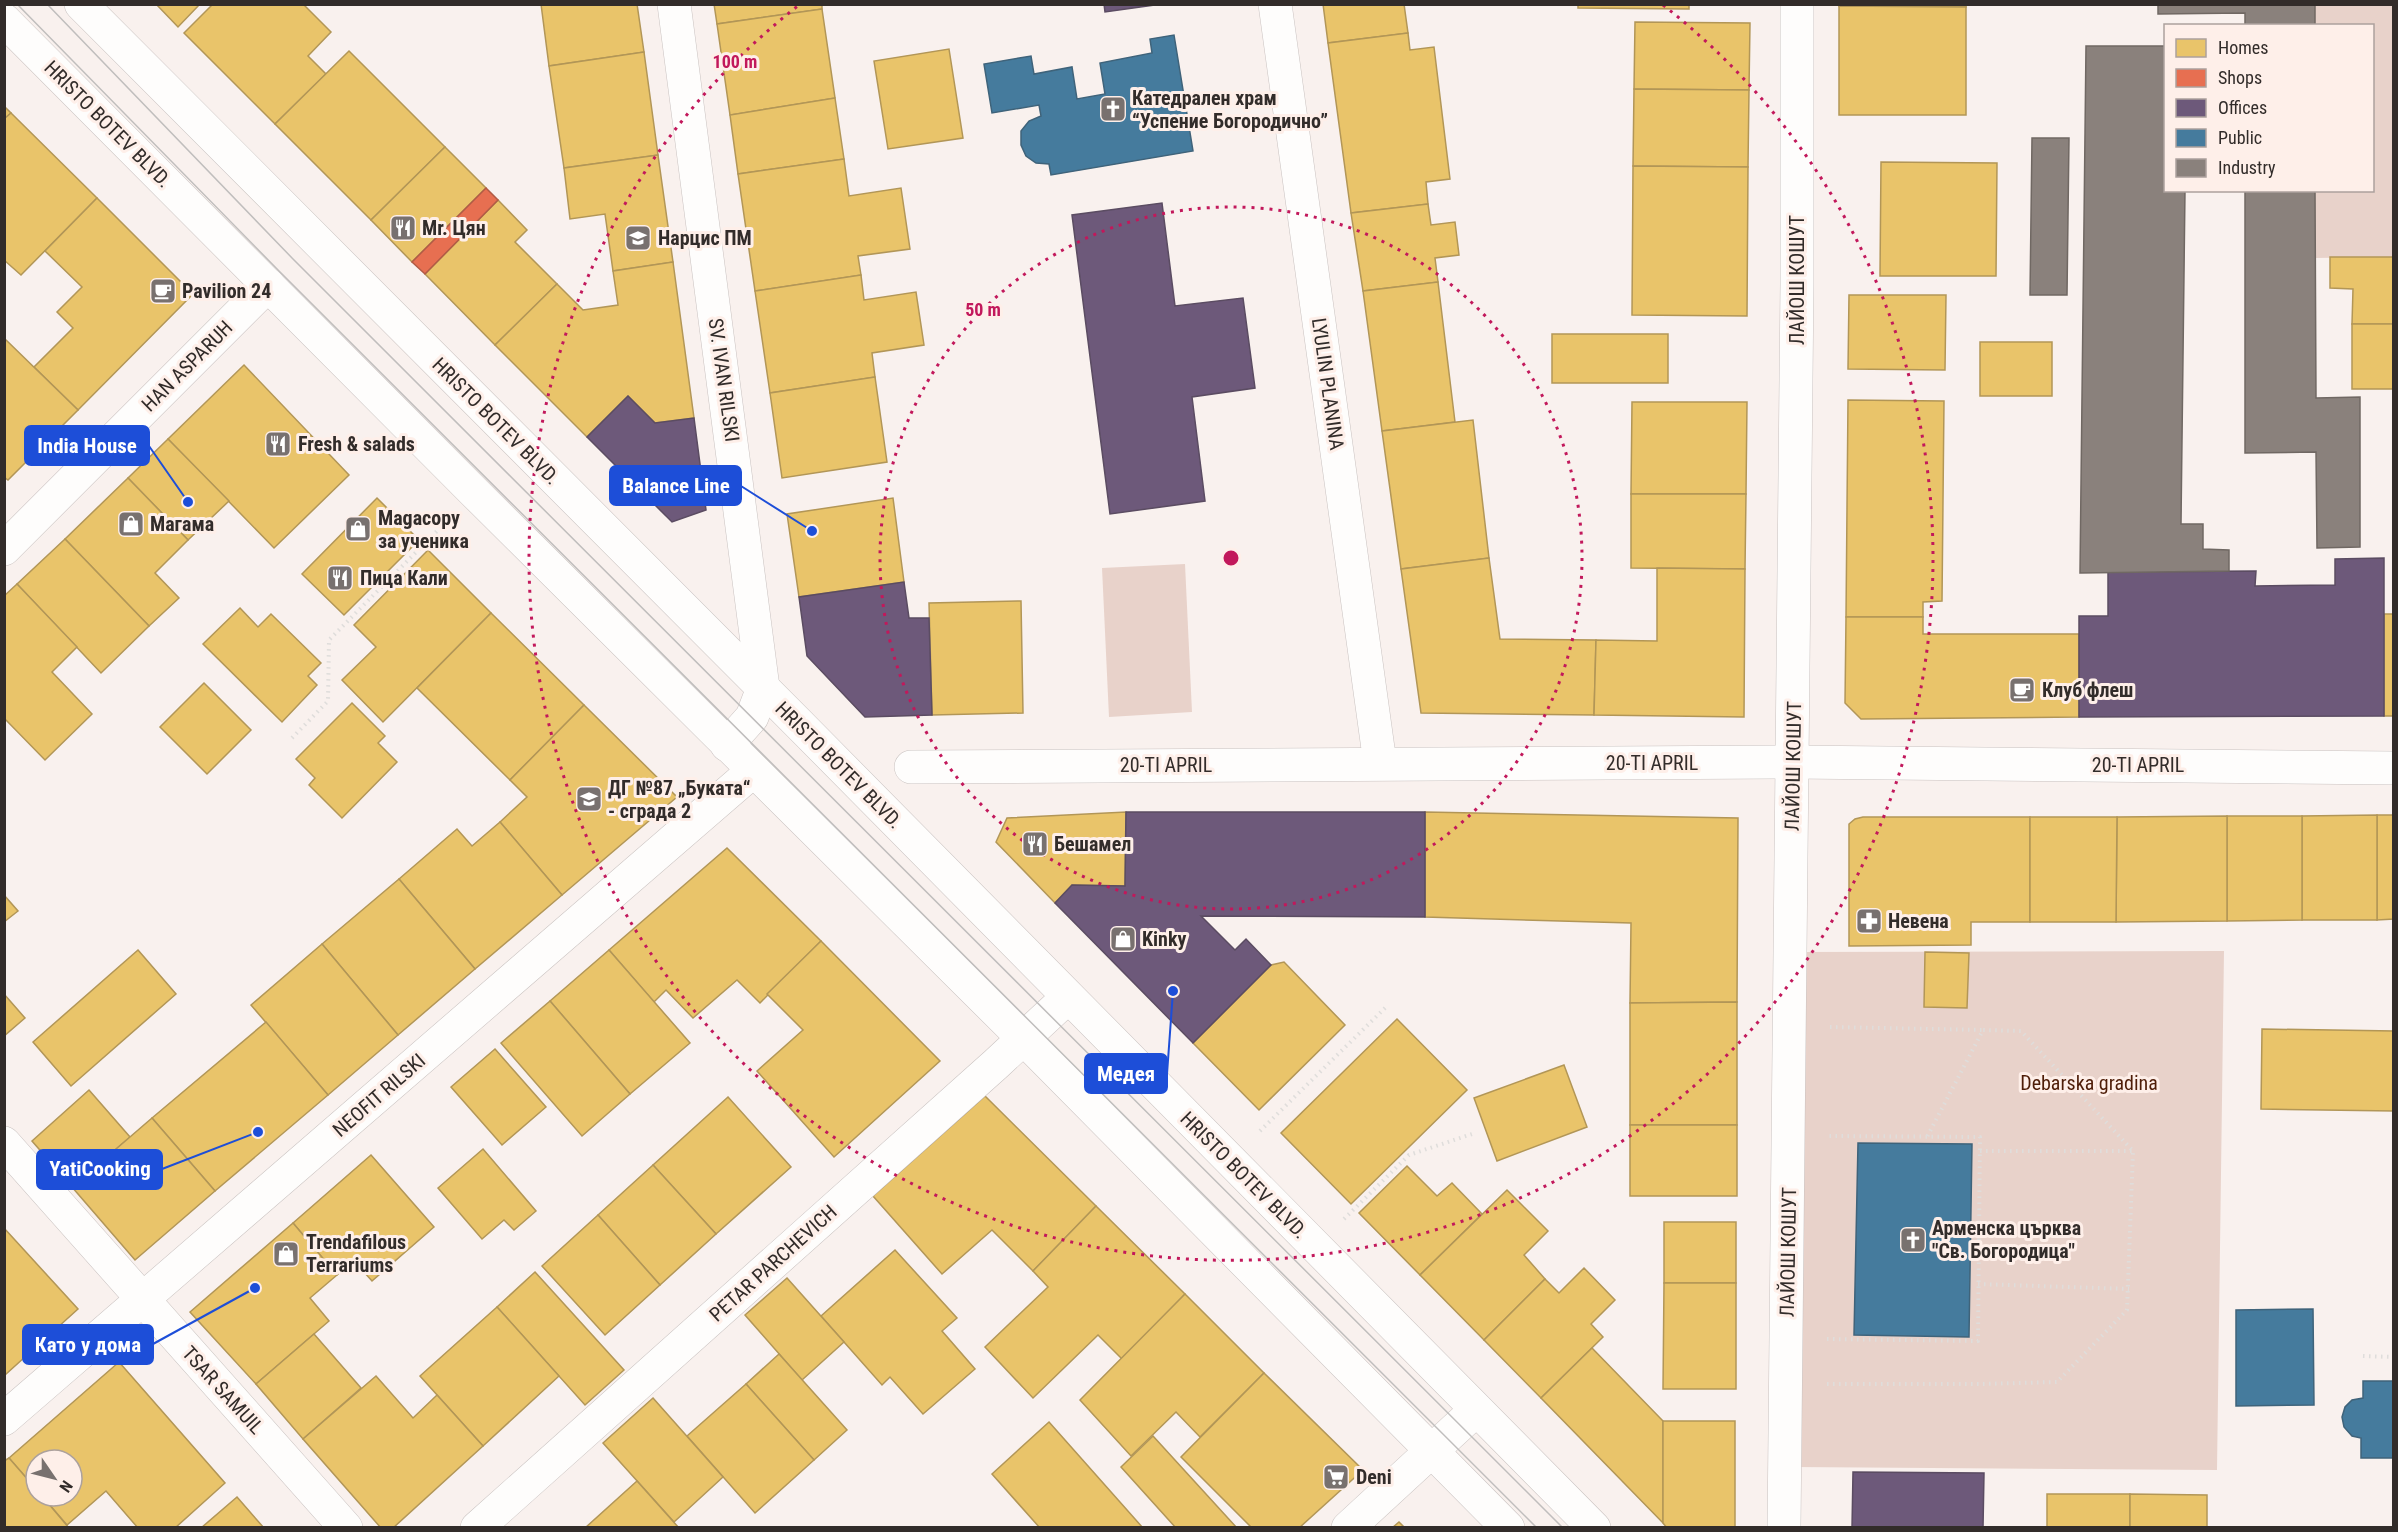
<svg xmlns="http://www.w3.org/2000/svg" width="2398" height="1532" viewBox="0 0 2398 1532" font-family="'Roboto Condensed',sans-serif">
	<rect width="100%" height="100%" fill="#f9f1ee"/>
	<g fill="#e8d2ca" fill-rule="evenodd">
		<path d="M2315 5H2393V257L2315 258V191L2372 190V26L2315 25Z"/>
		<path d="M1185 564 1192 712 1109 717 1102 568Z"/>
		<path d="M2224 951 2217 1470 1794 1467 1801 952ZM1858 1143 1972 1144 1969 1336 1854 1335Z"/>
	</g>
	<g fill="#e9c46a" stroke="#b29657" stroke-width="1.5">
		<path d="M156 4H200L178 27Z"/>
		<path d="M213 4H303L331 32 308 56 326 74 275 124 184 33Z"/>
		<path d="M541 4H637L644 52 549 66Z"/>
		<path d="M714 4H822V9L717 24Z"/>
		<path d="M1323 4H1404L1408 33 1328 43Z"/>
		<path d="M1578 4H1689V9L1578 8Z"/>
		<path d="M1839 4H1966V7L1839 6Z"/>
		<path d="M1839 6 1966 7V115H1839Z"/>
		<path d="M822 9 835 98 730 115 717 24Z"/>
		<path d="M1635 22 1750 23 1749 90 1634 89Z"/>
		<path d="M1408 33 1410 50 1434 47 1450 179 1426 182 1428 204 1351 213 1328 43Z"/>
		<path d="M949 49 963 138 888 149 874 61Z"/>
		<path d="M349 51 445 147 371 220 275 124Z"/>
		<path d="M644 52 658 155 564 168 549 66Z"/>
		<path d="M1634 89 1749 90 1748 167 1633 166Z"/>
		<path d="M835 98 844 159 738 174 730 115Z"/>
		<path d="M4 106 11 113 4 119Z"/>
		<path d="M11 113 97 198 21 275 4 260V119Z"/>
		<path d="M445 147 486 188 412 262 371 220Z"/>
		<path d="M658 155 673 262 613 271 605 214 570 219 564 168Z"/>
		<path d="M844 159 849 196 901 188 910 249 858 256 861 275 755 291 738 174Z"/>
		<path d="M1881 162 1997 163 1996 276H1880Z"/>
		<path d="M1633 166 1748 167 1747 316 1632 315Z"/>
		<path d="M97 198 193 294 78 410 34 367 73 328 57 312 82 287 45 251Z"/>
		<path d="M498 200 527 230 515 242 557 284 495 345 425 274Z"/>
		<path d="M1428 204 1431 225 1455 222 1459 255 1435 258 1438 282 1363 291 1351 213Z"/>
		<path d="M2330 257H2394V324H2352L2353 289 2330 288Z"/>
		<path d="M673 262 694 418 655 423 628 396 587 437 495 345 557 284 583 310 618 305 613 271Z"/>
		<path d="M861 275 864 300 916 292 924 345 872 353 875 377 770 393 755 291Z"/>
		<path d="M1438 282 1455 422 1382 431 1363 291Z"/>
		<path d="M1849 295H1946L1945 370 1848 369Z"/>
		<rect x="2352" y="324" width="42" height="65"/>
		<rect x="1552" y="334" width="116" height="49"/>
		<path d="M4 338 78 410 8 480 4 477Z"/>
		<rect x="1980" y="342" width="72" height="54"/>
		<path d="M244 365 349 475 274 548 168 439Z"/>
		<path d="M875 377 887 462 782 478 770 393Z"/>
		<path d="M1848 400 1944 401 1942 601 1923 602V617H1846Z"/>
		<path d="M1632 402H1747L1746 494H1631Z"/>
		<path d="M1473 420 1489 558 1401 569 1382 431Z"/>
		<path d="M168 439 229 501 188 540 128 478Z"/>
		<path d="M128 478 188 540 155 573 179 598 149 626 65 539Z"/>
		<path d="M1631 494H1746L1745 569 1631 568Z"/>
		<path d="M377 498 419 540 344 615 302 574Z"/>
		<path d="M893 498 904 582 799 597 787 514Z"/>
		<path d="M65 539 149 626 101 673 17 584Z"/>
		<path d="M428 550 491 613 383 722 342 680 376 647 354 625Z"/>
		<path d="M1489 558 1500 639 1596 640 1594 715 1421 713 1401 569Z"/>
		<path d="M1657 568 1745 569 1744 717 1594 715 1596 640 1657 641Z"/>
		<path d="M17 584 77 647 52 672 92 714 45 760 4 718V596Z"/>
		<path d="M1021 601 1023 713 932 715 929 603Z"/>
		<path d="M240 608 258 627 271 614 321 663 308 676 317 685 282 722 203 644Z"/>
		<path d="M491 613 584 705 510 780 417 688Z"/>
		<rect x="2384" y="614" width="10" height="102"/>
		<path d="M1846 617H1923V634H2079V717L1861 719 1845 703Z"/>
		<path d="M204 683 251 730 207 774 160 727Z"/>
		<path d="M352 703 385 736 378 743 397 762 342 818 309 785 315 778 296 759Z"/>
		<path d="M584 705 677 797 562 895 500 822 527 797 510 780Z"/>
		<path d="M1126 812 1125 886 1072 885 1055 903 996 842 1007 818Z"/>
		<path d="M1425 812 1738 818 1737 1002 1630 1003 1631 923 1425 917Z"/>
		<path d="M2377 815H2394V919L2377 920Z"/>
		<path d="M2377 815V920H2302V816Z"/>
		<path d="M2227 816H2302V920L2227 921Z"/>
		<path d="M2227 816V921L2116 922 2117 817Z"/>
		<path d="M1863 817H2030V922H1971V945L1849 946V824L1855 819Z"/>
		<path d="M2030 817H2117L2116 922H2030Z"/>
		<path d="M500 822 562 895 475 969 399 879 457 829 472 846Z"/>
		<path d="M727 848 821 941 760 1003 737 980 693 1018 666 990 654 1002 609 950Z"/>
		<path d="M399 879 475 969 398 1035 322 944Z"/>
		<path d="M4 895 18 911 4 922Z"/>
		<path d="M821 941 940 1061 834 1157 757 1071 803 1030 767 994Z"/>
		<path d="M322 944 398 1035 328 1095 251 1005Z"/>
		<path d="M138 950 176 994 71 1086 33 1042Z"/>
		<path d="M609 950 690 1043 630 1094 550 1001Z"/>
		<path d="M1925 952 1969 953 1967 1008 1924 1007Z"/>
		<path d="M1284 962 1345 1025 1259 1110 1193 1043 1271 965Z"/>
		<path d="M4 994 25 1018 4 1036Z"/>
		<path d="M550 1001 630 1094 582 1136 501 1043Z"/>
		<path d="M1737 1002V1125H1630V1003Z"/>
		<path d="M1397 1019 1467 1090 1351 1204 1281 1133Z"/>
		<path d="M266 1022 328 1095 215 1191 152 1118Z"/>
		<path d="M2262 1029 2394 1031V1111L2261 1109Z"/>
		<path d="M495 1049 546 1107 502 1145 451 1087Z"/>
		<path d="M1564 1065 1587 1127 1497 1161 1474 1098Z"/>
		<path d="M89 1090 130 1137 72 1187 32 1141Z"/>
		<path d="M985 1096 1096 1206 1033 1271 992 1230 942 1274 873 1196Z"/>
		<path d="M728 1097 791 1167 716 1234 653 1165Z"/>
		<path d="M152 1118 215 1191 135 1260 72 1187Z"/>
		<rect x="1630" y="1125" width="107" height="71"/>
		<path d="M483 1149 536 1211 514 1230 504 1220 482 1239 438 1188Z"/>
		<path d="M371 1155 434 1227 372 1281 354 1261 337 1275 293 1223Z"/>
		<path d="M653 1165 716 1234 660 1285 598 1215Z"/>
		<path d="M1407 1166 1437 1196 1452 1183 1482 1214 1420 1275 1359 1213Z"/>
		<path d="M1507 1190 1548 1231 1524 1255 1545 1279 1484 1340 1420 1275Z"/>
		<path d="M1096 1206 1185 1294 1122 1359 1098 1335 1033 1398 985 1347 1048 1287 1033 1271Z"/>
		<path d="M598 1215 660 1285 605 1335 542 1266Z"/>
		<rect x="1664" y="1222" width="72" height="61"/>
		<path d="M293 1223 337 1275 310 1298 329 1321 256 1384 190 1312Z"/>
		<path d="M4 1228 78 1309 5 1375 4 1374Z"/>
		<path d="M895 1250 957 1318 942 1331 975 1369 923 1414 890 1377 882 1385 821 1316Z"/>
		<path d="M1584 1268 1615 1300 1591 1324 1603 1337 1541 1398 1484 1340 1545 1279 1559 1293Z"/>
		<path d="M535 1272 624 1370 585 1405 497 1307Z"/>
		<path d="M787 1278 844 1342 802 1380 745 1315Z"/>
		<path d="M1664 1283H1736V1389H1663Z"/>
		<path d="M1185 1294 1264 1373 1200 1437 1176 1412 1131 1456 1080 1400Z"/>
		<path d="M497 1307 559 1376 483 1446 420 1376Z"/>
		<path d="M314 1334 361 1388 303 1439 256 1384Z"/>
		<path d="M1592 1348 1663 1421V1523L1541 1398Z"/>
		<path d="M779 1354 847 1430 814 1460 746 1384Z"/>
		<path d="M119 1362 225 1483 175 1528H138L106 1491 67 1525 42 1496H72V1460H36V1489L9 1458Z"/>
		<path d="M1264 1373 1363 1470 1299 1528H1252L1181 1457Z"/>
		<path d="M376 1376 413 1418 437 1395 483 1446 393 1528H381L303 1439Z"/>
		<path d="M746 1384 814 1460 755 1513 687 1436Z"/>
		<path d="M653 1398 723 1477 674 1522 603 1443Z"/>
		<path d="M1663 1421H1735V1528H1667L1663 1523Z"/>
		<path d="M1049 1422 1143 1528H1040L992 1474Z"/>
		<path d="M1153 1436 1237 1528H1176L1121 1467Z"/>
		<path d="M9 1458 36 1489V1496H42L69 1528H4V1461Z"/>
		<path d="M637 1481 679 1528H585Z"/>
		<rect x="2047" y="1494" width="83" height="34"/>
		<path d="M2130 1494 2207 1495V1528H2130Z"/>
		<path d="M237 1497 264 1528H201Z"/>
		<path d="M1399 1522 1405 1528H1392Z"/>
	</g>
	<path fill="#e76f51" stroke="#b15b45" stroke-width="1.5" d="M486 188 498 200 425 274 412 262Z"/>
	<g fill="#6d597a" stroke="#5b4c62" stroke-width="1.5">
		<path d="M1104 4H1162L1105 12Z"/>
		<path d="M1162 203 1175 306 1243 298 1255 388 1192 397 1205 501 1110 514 1072 215Z"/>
		<path d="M628 396 655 423 694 418 706 510 672 522 587 437Z"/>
		<path d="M2384 558V716L2079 717V616H2108V572L2256 571 2255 586 2335 585V559Z"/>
		<path d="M904 582 909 618H929L932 715 865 717 807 656 799 597Z"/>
		<path d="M1126 812H1425V917L1201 916 1235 950 1246 939 1271 965 1193 1043 1055 903 1072 885 1125 886Z"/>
		<path d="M1853 1472 1984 1473 1983 1528H1852Z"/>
	</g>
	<g fill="#457b9d" stroke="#3f637a" stroke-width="1.5">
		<path d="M1174 35 1193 151 1051 175 1049 164 1036 163 1026 156 1021 145V131L1029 121 1041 116 1039 105 992 113 984 64 1031 56 1034 74 1072 67 1077 99 1105 94 1100 63 1152 53 1150 39Z"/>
		<path d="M1858 1143 1972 1144 1969 1337 1854 1335Z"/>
		<path d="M2313 1309 2314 1405 2236 1406V1310Z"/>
		<path d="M2363 1381H2394V1458H2361V1438L2352 1436 2344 1427 2342 1417 2345 1407 2352 1400 2363 1398Z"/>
	</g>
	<g fill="#8a817c" stroke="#706863" stroke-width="1.5">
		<path d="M2158 4H2315V26H2245V13L2158 14Z"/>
		<path d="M2086 46H2166V190H2185L2181 524H2203V549L2229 550V571L2080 573Z"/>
		<path d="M2032 138H2069L2067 295H2030Z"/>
		<path d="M2245 190H2315L2316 398 2360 397V547L2317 548 2316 452 2245 453Z"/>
	</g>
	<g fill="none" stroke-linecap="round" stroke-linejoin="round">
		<defs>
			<g id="minor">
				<path d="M674 4 763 688 752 717 727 745"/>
				<path d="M1275 4 1380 763"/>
				<path d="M4 549 268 285"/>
				<path d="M911 767 1793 762 2394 768"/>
				<path d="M4 1143 346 1528"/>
				<path d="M4 1419 753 771"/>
				<path d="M477 1528 996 1064 1068 997"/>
				<path d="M1348 1528 1476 1410"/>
				<path d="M1784 1528 1797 284V4"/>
			</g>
			<g id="major">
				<path d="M81 4 798 723 1594 1528"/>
				<path d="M4 20 475 493 1024 1039 1508 1528"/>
			</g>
		</defs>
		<use href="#minor" stroke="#c9c2c0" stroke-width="34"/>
		<use href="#major" stroke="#c9c2c0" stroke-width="34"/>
		<g stroke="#dfdddb" stroke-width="4" stroke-dasharray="1.5 4.5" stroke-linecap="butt">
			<path d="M292 738 328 701 329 640 445 523"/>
			<path d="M1830 1027 1983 1030"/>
			<path d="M1260 1131 1386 1007"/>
			<path d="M1980 1151H2132"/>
			<path d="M1344 1219 1409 1155 1475 1133"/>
			<path d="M1978 1284 2129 1289"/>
			<path d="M1827 1339 1978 1341 1980 1137 1829 1136"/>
			<path d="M2363 1356 2394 1357"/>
			<path d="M1827 1384H1982L2057 1382 2127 1310 2133 1151 2021 1031 1983 1030 1927 1137"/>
		</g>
		<use href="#minor" stroke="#fefdfc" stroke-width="33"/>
		<use href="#major" stroke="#fefdfc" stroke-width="33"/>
		<g stroke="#c0bebd" stroke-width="1.5">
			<path d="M17 4 280 272 1537 1528"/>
			<path d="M47 4 293 259 1563 1528"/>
		</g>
	</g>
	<g fill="none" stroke="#c2185b" stroke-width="3" stroke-dasharray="3 6">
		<circle cx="1231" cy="558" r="351"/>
		<path d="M1663 5A702 702 0 1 1 799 5"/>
	</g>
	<defs>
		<symbol id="church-square" viewBox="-11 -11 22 22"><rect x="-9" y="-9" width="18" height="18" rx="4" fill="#78716f" stroke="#feefe9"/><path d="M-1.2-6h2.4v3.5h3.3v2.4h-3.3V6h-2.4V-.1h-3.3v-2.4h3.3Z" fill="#fff"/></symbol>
		<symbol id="restaurant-square" viewBox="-11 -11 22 22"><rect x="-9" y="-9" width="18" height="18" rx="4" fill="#78716f" stroke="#feefe9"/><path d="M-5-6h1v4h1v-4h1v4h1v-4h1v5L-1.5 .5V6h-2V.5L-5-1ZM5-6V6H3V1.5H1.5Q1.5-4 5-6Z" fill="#fff"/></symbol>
		<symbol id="school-square" viewBox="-11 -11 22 22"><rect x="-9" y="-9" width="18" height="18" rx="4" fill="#78716f" stroke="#feefe9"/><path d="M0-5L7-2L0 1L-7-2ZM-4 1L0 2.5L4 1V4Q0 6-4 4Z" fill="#fff"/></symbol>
		<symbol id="cafe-square" viewBox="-11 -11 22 22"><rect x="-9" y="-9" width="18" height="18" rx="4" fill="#78716f" stroke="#feefe9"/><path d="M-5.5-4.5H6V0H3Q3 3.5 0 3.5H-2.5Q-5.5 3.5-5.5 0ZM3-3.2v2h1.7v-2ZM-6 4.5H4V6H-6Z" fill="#fff"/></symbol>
		<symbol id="shop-square" viewBox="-11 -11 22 22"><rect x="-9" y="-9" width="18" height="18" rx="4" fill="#78716f" stroke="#feefe9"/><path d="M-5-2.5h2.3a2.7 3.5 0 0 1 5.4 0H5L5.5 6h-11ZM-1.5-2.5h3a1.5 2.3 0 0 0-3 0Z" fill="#fff"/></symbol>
		<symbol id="pharmacy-square" viewBox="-11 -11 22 22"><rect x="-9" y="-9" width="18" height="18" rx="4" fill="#78716f" stroke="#feefe9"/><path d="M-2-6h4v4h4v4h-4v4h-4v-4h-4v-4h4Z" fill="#fff"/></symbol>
		<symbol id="supermarket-square" viewBox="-11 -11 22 22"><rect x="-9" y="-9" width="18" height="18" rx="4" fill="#78716f" stroke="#feefe9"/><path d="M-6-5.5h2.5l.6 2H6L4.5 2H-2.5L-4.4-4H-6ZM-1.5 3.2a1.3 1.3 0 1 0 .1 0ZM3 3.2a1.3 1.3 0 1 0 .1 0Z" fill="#fff"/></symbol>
	</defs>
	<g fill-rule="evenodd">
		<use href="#church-square" x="1098" y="94" width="30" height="30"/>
		<use href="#restaurant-square" x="388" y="213" width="30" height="30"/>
		<use href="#school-square" x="623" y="223" width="30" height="30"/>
		<use href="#cafe-square" x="148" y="276" width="30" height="30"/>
		<use href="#restaurant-square" x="263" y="429" width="30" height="30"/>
		<use href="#shop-square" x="116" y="509" width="30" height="30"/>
		<use href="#shop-square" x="343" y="514" width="30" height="30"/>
		<use href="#restaurant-square" x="325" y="563" width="30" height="30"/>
		<use href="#cafe-square" x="2007" y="675" width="30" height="30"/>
		<use href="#school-square" x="574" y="784" width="30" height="30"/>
		<use href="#restaurant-square" x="1020" y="829" width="30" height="30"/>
		<use href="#pharmacy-square" x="1854" y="906" width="30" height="30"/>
		<use href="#shop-square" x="1108" y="924" width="30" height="30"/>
		<use href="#church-square" x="1898" y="1225" width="30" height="30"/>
		<use href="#shop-square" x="271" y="1239" width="30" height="30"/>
		<use href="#supermarket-square" x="1321" y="1462" width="30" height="30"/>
	</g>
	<g text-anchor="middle" stroke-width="6" stroke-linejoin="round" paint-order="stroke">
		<g font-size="20" font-weight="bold" fill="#322c2a" stroke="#feefe9" text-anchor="start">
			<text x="1132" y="105">Катедрален храм<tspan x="1132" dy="23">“Успение Богородично”</tspan></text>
			<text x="422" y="235">Mr. Цян</text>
			<text x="658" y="245">Нарцис ПМ</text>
			<text x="182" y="298">Pavilion 24</text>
			<text x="298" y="451">Fresh &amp; salads</text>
			<text x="378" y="525">Magacopy<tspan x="378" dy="23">за ученика</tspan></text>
			<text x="150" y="531">Магама</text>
			<text x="360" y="585">Пица Кали</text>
			<text x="2042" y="697">Клуб флеш</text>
			<text x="608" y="795">ДГ №87 „Буката“<tspan x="608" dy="23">- сграда 2</tspan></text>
			<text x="1054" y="851">Бешамел</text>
			<text x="1888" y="928">Невена</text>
			<text x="1142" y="946">Kinky</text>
			<text x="1932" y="1235">Арменска църква<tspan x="1932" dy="23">"Св. Богородица"</tspan></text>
			<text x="306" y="1249">Trendafilous<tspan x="306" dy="23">Terrariums</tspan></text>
			<text x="1356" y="1484">Deni</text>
		</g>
		<g font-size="20" fill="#322c2a" stroke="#feefe9">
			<text transform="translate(108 124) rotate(45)" y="7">HRISTO BOTEV BLVD.</text>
			<text transform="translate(1797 280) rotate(-90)" y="7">ЛАЙОШ КОШУТ</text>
			<text transform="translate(187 366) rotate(-45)" y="7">HAN ASPARUH</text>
			<text transform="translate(724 380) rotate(82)" y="7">SV. IVAN RILSKI</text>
			<text transform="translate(1328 384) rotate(82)" y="7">LYULIN PLANINA</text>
			<text transform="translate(496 421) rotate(45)" y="7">HRISTO BOTEV BLVD.</text>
			<text x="1652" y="770">20-TI APRIL</text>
			<text transform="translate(839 765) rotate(45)" y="7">HRISTO BOTEV BLVD.</text>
			<text x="1166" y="772">20-TI APRIL</text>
			<text x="2138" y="772">20-TI APRIL</text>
			<text transform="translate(1793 766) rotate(-89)" y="7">ЛАЙОШ КОШУТ</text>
			<text transform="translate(379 1095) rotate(-41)" y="7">NEOFIT RILSKI</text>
			<text transform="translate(1244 1175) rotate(45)" y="7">HRISTO BOTEV BLVD.</text>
			<text transform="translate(1788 1252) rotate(-89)" y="7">ЛАЙОШ КОШУТ</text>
			<text transform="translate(773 1263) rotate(-42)" y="7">PETAR PARCHEVICH</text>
			<text transform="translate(223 1390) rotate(48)" y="7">TSAR SAMUIL</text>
		</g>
		<g font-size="20" fill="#4e1d08" stroke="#feefe9">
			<text x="2089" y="1090">Debarska gradina</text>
		</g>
	</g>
	<circle cx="1231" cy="558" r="9" fill="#c2185b" stroke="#feefe9" stroke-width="3"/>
	<g font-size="18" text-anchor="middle" font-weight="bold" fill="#c2185b" stroke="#feefe9" stroke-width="6" stroke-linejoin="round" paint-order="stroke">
		<text x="735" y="68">100 m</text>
		<text x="983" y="316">50 m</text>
	</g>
	<path fill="none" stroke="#1d4ed8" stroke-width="2" d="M188 502L149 446M812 531L741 486M1173 991L1167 1074M258 1132L162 1169M255 1288L153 1344"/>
	<g fill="#1d4ed8" stroke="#feefe9" stroke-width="2">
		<circle cx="188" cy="502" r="6"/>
		<circle cx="812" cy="531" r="6"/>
		<circle cx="1173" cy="991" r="6"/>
		<circle cx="258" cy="1132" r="6"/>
		<circle cx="255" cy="1288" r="6"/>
	</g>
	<g fill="#1d4ed8" stroke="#1d4ed8" stroke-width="2">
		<rect x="25" y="426" width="124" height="39" rx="6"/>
		<rect x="610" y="466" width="131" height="39" rx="6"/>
		<rect x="1085" y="1054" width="82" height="39" rx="6"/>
		<rect x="37" y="1150" width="125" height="39" rx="6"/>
		<rect x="23" y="1325" width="130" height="39" rx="6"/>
	</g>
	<g font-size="21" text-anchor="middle" font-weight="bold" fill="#fff">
		<text x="87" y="453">India House</text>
		<text x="676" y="493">Balance Line</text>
		<text x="1126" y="1081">Медея</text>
		<text x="100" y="1176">YatiCooking</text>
		<text x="88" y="1352">Като у дома</text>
	</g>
	<rect width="2398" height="1532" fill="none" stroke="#322c2a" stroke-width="12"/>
	<rect x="2164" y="24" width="210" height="168" fill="#feefe9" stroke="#aca19d" stroke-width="1.5"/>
	<rect x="2176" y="39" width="30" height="18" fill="#e9c46a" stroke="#aca19d" stroke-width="1.5"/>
	<text x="2218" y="54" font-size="18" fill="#322c2a">Homes</text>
	<rect x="2176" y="69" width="30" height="18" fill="#e76f51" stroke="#aca19d" stroke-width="1.5"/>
	<text x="2218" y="84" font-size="18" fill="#322c2a">Shops</text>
	<rect x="2176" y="99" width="30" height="18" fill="#6d597a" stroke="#aca19d" stroke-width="1.5"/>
	<text x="2218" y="114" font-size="18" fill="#322c2a">Offices</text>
	<rect x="2176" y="129" width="30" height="18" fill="#457b9d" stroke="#aca19d" stroke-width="1.5"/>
	<text x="2218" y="144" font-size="18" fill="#322c2a">Public</text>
	<rect x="2176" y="159" width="30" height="18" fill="#8a817c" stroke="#aca19d" stroke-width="1.5"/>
	<text x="2218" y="174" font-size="18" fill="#322c2a">Industry</text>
	<g transform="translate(54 1478) rotate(125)"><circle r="28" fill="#feefe9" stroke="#aca19d" stroke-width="1.5"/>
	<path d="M0-4.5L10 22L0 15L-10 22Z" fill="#78716f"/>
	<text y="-9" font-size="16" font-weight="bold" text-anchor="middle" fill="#322c2a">N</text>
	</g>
</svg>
